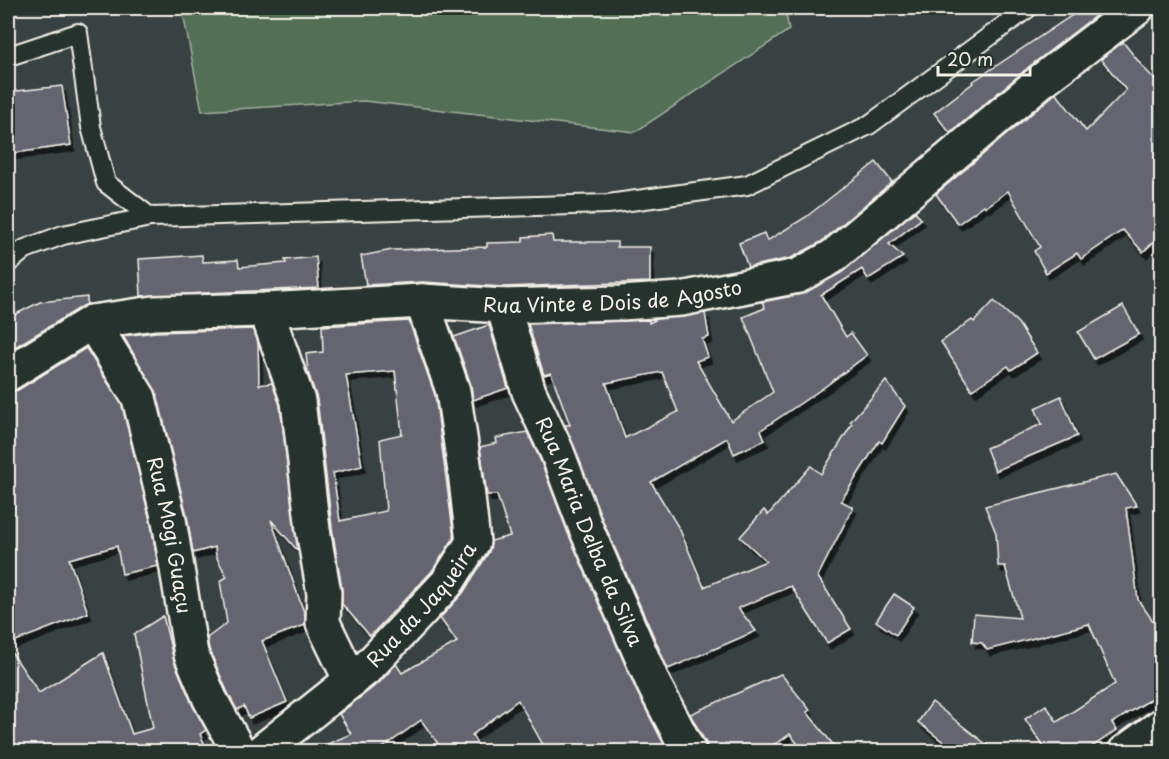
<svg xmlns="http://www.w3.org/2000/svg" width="1169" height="759" viewBox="0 0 1169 759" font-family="'Playpen Sans',sans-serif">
	<defs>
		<filter id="shadow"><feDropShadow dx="3.5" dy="6" stdDeviation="0" flood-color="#0009"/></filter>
	</defs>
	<rect width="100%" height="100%" fill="#394242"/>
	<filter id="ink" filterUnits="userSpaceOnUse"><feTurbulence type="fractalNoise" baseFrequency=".0167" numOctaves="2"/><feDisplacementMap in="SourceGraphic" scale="12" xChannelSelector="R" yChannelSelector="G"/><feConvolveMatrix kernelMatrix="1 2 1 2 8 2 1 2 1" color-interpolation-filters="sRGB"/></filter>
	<g filter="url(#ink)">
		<path fill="#527057" stroke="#a3b0a0" stroke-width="1.5" d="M182 8H785L789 30 635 132 364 101 202 111Z"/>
		<g fill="#656572" stroke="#f4f1e8" stroke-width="1.5" fill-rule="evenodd" filter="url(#shadow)">
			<path d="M1083 8H1095L1099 13 1030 66 950 133 934 113 973 83 972 82Z"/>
			<path d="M1123 42 1143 67 1161 86V235L1143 252 1123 230 1081 259 1077 253 1046 273 1034 251 1040 247 1008 191 986 207 984 205 958 224 936 194 1056 93 1086 131 1126 90 1101 59Z"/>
			<path d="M62 86 71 145 8 154V92Z"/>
			<path d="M876 162 892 182 821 242 791 258 748 267 739 243 764 233 767 241 806 217Z"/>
			<path d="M915 211 921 219 889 244 903 257 868 279 862 269 821 295 846 337 851 333 867 355 823 388 761 430 765 440 734 454 727 438 651 482 680 530 704 587 766 561 740 537 764 510 768 515 811 466 821 474 852 424 850 422 886 381 905 406 882 443 879 441 841 501 853 507 817 578 818 577 851 629 827 643 791 586 738 608 756 631 668 669 602 519 565 425H570L551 373 544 375 528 324 649 320V323L657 319 705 313 709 337 702 339 708 357 696 361 731 421 773 392 743 317 765 308 762 302 802 294 841 273ZM662 372 678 412 625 438 606 383Z"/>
			<path d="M552 235 553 242H617V247H650V282L503 287 423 282 366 285 361 256 392 250 487 247V243L523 242V237Z"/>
			<path d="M202 255 203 262 238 260 239 267 286 263 285 260 316 257 319 288 141 296 139 259Z"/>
			<path d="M87 297V304L10 350 8 345V318L40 302Z"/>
			<path d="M994 301 1018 323 1037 353 1011 370 1008 366 972 390 941 342 972 320 974 322Z"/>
			<path d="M1123 306 1139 334 1094 359 1078 332Z"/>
			<path d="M409 321 435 395 454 538 432 571 370 636 342 604V590L332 527 317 399 308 372 306 354 323 352 322 326ZM395 371 402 434 380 439 386 511 340 521 333 473 362 466 346 375Z"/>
			<path d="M489 325 508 388 473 400 471 385 454 337Z"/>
			<path d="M253 329 258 342 259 385 272 383 280 405 298 551 271 520 305 615V625L262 641 287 702 249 718 244 706 237 710 227 691 209 649 207 638 227 623 220 581 227 577 216 556 215 547 193 553 187 516 157 394 123 336 156 332Z"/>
			<path d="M86 348 122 405 151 524 158 566 122 574 117 546 69 559 88 613 8 644V393L18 390Z"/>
			<path d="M1061 396 1077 436 995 471 986 448 1042 424 1035 408Z"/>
			<path d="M527 432 540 459 568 533 637 692 668 752H547L518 700 472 735 482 752H444L421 720 377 752H309L351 734 339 714 380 682 396 664 402 673 457 642 440 618 463 593 489 552 491 541 510 536 497 495H487L480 447 497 443 496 438Z"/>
			<path d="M1116 474 1137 506 1126 508 1138 600 1161 632V693L1112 723 1117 730 1084 752H1047L1025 719 1046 705 1057 722 1115 684 1089 624 987 650 982 643 972 642 974 614 1020 618 1005 566H998L996 533 985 506Z"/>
			<path d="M894 594 914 607 896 635 876 621Z"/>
			<path d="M163 616 174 661 193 706 206 730 200 734 208 752H8V647L39 693 103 653 132 734 153 728 134 634Z"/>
			<path d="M781 674 810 710 807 712 839 752H804L790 734 779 742 757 752H708L706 743 690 714Z"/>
			<path d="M932 702 996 752H952L946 744 918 722Z"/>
		</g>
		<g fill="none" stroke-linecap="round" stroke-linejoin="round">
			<defs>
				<g id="lane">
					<path d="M9 56 78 33 91 127 106 183 150 217"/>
					<path d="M8 263 25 249 63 235 150 217 608 204 747 185 869 125 1028 8"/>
				</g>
				<g id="street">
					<path id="s1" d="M503 306 529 392 557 452 585 526 654 685 689 752"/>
					<path d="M266 310 298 401 313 530 324 593 323 623 351 681"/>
					<path id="s2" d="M92 322 139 398 169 520 191 654 210 699 239 752"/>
					<path id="s3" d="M8 374 92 322 154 313 266 310 422 301 503 306 621 303 681 299 798 276 832 257 1041 81 1137 8"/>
					<path id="s4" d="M261 752 368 667 447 583 473 542 465 471 453 391 422 301"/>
					<path d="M1125 752 1162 725"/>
				</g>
			</defs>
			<use href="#lane" stroke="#f4f1e8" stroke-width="22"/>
			<use href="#street" stroke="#f4f1e8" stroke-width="38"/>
			<use href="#lane" stroke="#26332d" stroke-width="18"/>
			<use href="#street" stroke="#26332d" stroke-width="33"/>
		</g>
	</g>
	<g text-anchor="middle" stroke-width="4.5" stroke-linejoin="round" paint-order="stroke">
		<g font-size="20" fill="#f4f1e8" stroke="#26332d">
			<text dy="7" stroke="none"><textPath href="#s3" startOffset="621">Rua Vinte e Dois de Agosto</textPath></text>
			<text dy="7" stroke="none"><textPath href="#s1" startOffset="242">Rua Maria Delba da Silva</textPath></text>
			<text dy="7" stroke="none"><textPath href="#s2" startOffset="230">Rua Mogi Guaçu</textPath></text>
			<text dy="7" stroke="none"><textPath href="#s4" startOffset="219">Rua da Jaqueira</textPath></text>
		</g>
	</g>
	<rect width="1169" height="759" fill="none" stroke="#26332d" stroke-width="30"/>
	<rect x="15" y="15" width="1139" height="729" fill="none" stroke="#f4f1e8" stroke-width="2" filter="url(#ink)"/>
	<path d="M938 66v9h92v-9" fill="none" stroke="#f4f1e8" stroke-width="3"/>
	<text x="947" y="66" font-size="18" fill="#f4f1e8" stroke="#26332d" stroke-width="4.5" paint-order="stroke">20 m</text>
</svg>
